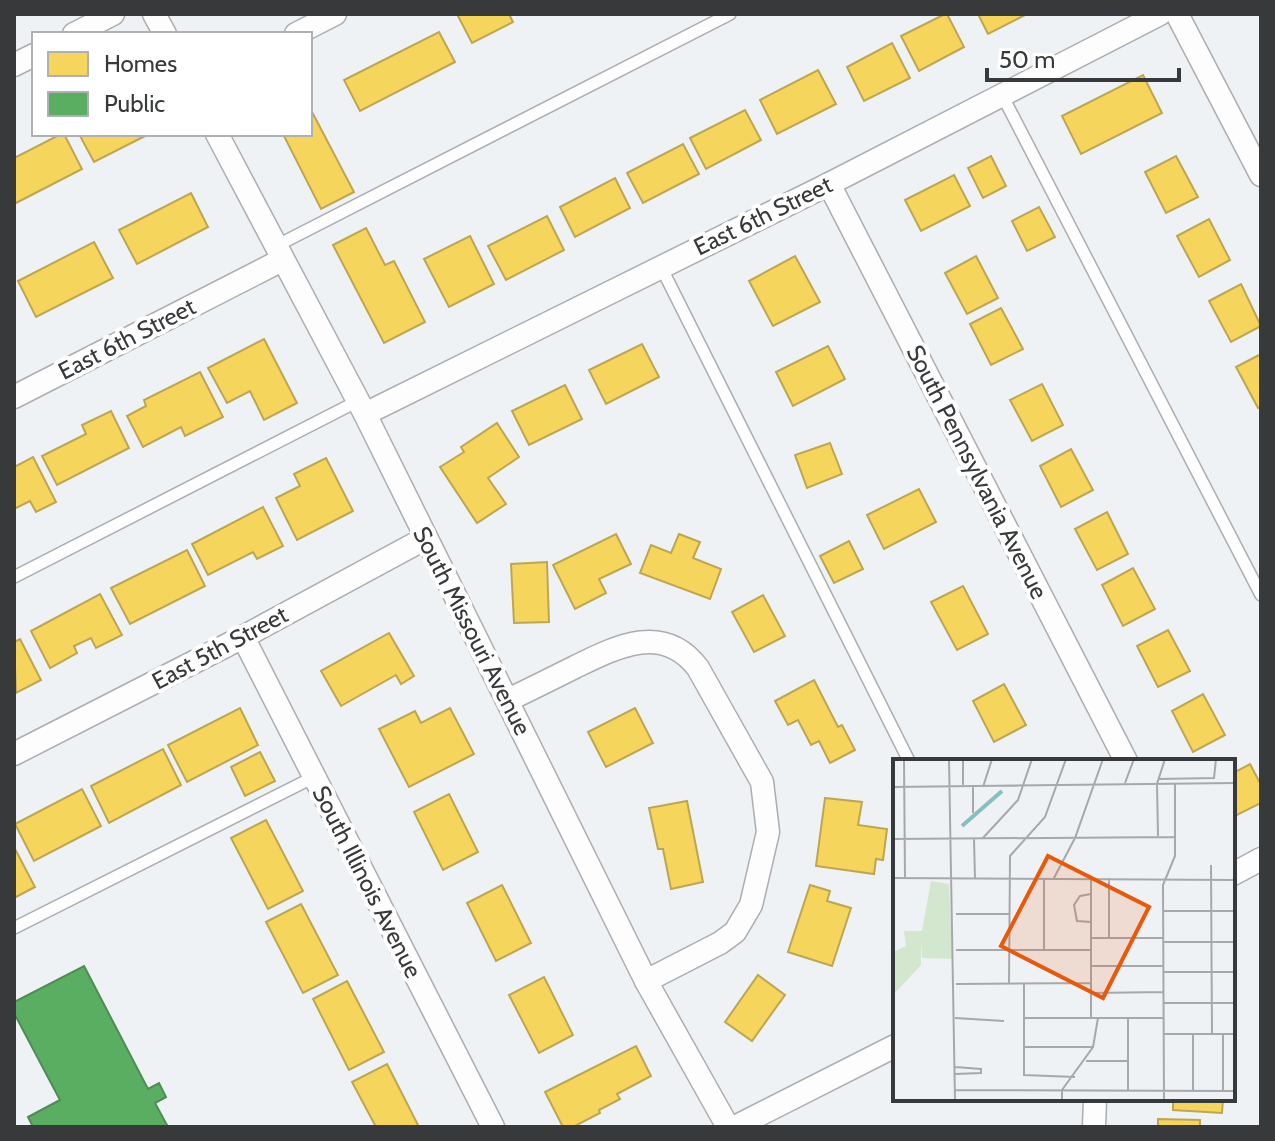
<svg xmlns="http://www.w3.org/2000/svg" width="1275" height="1141" viewBox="0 0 1275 1141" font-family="Cabin,sans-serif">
	<rect width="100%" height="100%" fill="#eff2f5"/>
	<g fill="#f6d55c" stroke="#bda652" stroke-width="2">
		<path d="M461 14H509L513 22 472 43 458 16Z"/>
		<path d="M945 14H947L964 47 919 71 901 36Z"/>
		<path d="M978 14H1027L988 34Z"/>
		<path d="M439 32 455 62 360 111 344 80Z"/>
		<path d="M892 43 910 78 864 101 847 67Z"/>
		<path d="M818 70 836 104 777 134 760 100Z"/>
		<path d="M1143 75 1162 113 1081 154 1062 116Z"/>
		<path d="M310 108 354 192 321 209 283 134H310Z"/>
		<path d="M745 110 761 140 706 169 690 138Z"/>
		<path d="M61 134H64L82 169 14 204V158Z"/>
		<path d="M79 134H149L94 162Z"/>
		<path d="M683 144 699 174 643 203 627 173Z"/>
		<path d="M991 156 1006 186 983 198 968 168Z"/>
		<path d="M1176 156 1198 197 1166 213 1145 172Z"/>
		<path d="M954 175 970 206 921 231 905 200Z"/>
		<path d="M615 178 630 208 575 237 560 207Z"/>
		<path d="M191 193 208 227 137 264 119 230Z"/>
		<path d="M1039 207 1055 237 1027 251 1012 221Z"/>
		<path d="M547 216 564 250 506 280 488 246Z"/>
		<path d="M1209 219 1230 260 1199 277 1177 236Z"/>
		<path d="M366 228 385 265 394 261 425 322 384 343 333 245Z"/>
		<path d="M470 236 494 284 449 307 424 259Z"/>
		<path d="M94 242 113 278 36 317 18 281Z"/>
		<path d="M795 256 820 302 773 326 749 281Z"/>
		<path d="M976 256 998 298 967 314 945 273Z"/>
		<path d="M1241 284 1261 326 1231 342 1209 301Z"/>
		<path d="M1001 308 1023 349 991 365 970 324Z"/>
		<path d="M264 339 297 403 264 420 250 391 227 403 208 368Z"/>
		<path d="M642 344 659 377 606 404 589 370Z"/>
		<path d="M828 346 845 379 793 406 776 372Z"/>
		<path d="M1261 354V406L1258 408 1236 367Z"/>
		<path d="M200 372 223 417 185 436 181 427 143 447 127 416 146 406 144 400Z"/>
		<path d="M1042 384 1063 425 1032 441 1010 400Z"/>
		<path d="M565 385 582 419 529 445 512 411Z"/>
		<path d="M111 411 129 448 57 485 42 456 86 434 82 425Z"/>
		<path d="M497 423 519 457 488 478 506 504 477 523 440 467 464 452 461 447Z"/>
		<path d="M830 443 842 474 807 488 795 455Z"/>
		<path d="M1071 449 1093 490 1061 507 1040 466Z"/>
		<path d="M33 457 56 502 36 512 30 501 14 509V467Z"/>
		<path d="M326 458 353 511 297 540 276 498 300 486 294 474Z"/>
		<path d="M919 489 936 522 884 549 867 515Z"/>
		<path d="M263 507 283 546 257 559 253 552 208 575 192 544Z"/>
		<path d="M1107 512 1128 554 1097 570 1075 529Z"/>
		<path d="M616 534 631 564 599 579 606 593 575 609 553 565Z"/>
		<path d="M679 534 700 542 693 558 721 569 710 599 640 573 651 545 671 553Z"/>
		<path d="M849 541 863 569 834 583 820 556Z"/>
		<path d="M187 550 205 586 130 624 111 588Z"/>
		<path d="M547 562 549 622 514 623 511 564Z"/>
		<path d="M1133 568 1155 609 1123 626 1102 585Z"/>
		<path d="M963 586 988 634 957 650 931 602Z"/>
		<path d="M100 594 122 635 96 648 91 638 74 646 77 653 50 668 31 631Z"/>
		<path d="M763 595 785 636 754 652 732 612Z"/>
		<path d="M1168 630 1190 671 1158 687 1137 646Z"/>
		<path d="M389 633 414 676 401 684 396 675 341 706 321 671Z"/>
		<path d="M20 639 41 680 16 693 14 642Z"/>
		<path d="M814 680 838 727 842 725 855 750 830 763 819 741 811 745 798 720 788 725 775 701Z"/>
		<path d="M1004 684 1026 725 994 742 973 701Z"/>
		<path d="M1203 694 1225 735 1193 752 1172 711Z"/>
		<path d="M240 708 258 745 187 782 168 745Z"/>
		<path d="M450 708 474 754 409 787 379 729 415 711 421 723Z"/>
		<path d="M635 708 653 743 606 767 588 732Z"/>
		<path d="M163 749 181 785 109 823 91 786Z"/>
		<path d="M260 752 275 781 245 796 231 767Z"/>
		<path d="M1250 764 1261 785V803L1233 817V773Z"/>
		<path d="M82 789 101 826 34 861 15 824Z"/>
		<path d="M449 794 478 852 443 870 414 812Z"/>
		<path d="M825 798 862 802 858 825 887 829 883 860 876 859 874 874 816 866Z"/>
		<path d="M687 801 703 882 671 889 663 849H658L649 808Z"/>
		<path d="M266 820 303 891 268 909 231 838Z"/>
		<path d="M14 847 35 887 14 898Z"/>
		<path d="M502 885 531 943 496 961 467 903Z"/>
		<path d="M810 885 830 891 827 901 851 908 832 966 788 952Z"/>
		<path d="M301 904 338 975 303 993 266 922Z"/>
		<path d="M758 975 785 995 752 1041 725 1022Z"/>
		<path d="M544 977 573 1035 539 1053 509 995Z"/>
		<path d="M347 981 384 1052 349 1070 313 999Z"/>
		<path d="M636 1046 651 1076 617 1094 620 1099 599 1110 600 1113 573 1127H563L545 1092Z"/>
		<path d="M387 1064 419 1127H376L352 1082Z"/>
		<path d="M1173 1099H1223L1222 1113 1173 1110Z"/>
		<path d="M1158 1119 1200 1120V1127H1158Z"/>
	</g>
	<path fill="#5aae61" stroke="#508b56" stroke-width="2" d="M84 966 148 1089 159 1083 166 1097 155 1103 168 1127H33L28 1117 60 1100 14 1013V1002Z"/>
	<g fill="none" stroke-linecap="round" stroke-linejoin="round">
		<defs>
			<g id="lane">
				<path d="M1002 95 1261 595"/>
				<path d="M276 246 730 14"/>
				<path d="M661 267 909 761"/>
				<path d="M14 577 358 401"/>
				<path d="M14 928 314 777"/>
			</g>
			<g id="street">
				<path d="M154 14 165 34"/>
				<path d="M1177 14 1261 175"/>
				<path d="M74 34 113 14"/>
				<path d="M296 34 335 14"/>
				<path d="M14 65 34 55"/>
				<path d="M217 134 365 414 646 981 728 1127"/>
				<path d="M829 184 1126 761"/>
				<path d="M14 397 282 260"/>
				<path d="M365 414 829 184 1160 14"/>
				<path d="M243 637 493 1127"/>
				<path d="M508 700C531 689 553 678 575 667 616 647 663 622 698 668L762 782 768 832 751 905 735 932 720 943 646 981"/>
				<path d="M14 754 243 637 424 539"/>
				<path d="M1233 874 1261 859"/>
				<path d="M735 1127 895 1046"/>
				<path d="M1094 1127 1095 1099"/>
			</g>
		</defs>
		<use href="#lane" stroke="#abadaf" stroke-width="14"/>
		<use href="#street" stroke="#abadaf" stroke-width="25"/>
		<use href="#lane" stroke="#fdfdfe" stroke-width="11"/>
		<use href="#street" stroke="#fdfdfe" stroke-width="22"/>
	</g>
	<g text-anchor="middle" stroke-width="8" stroke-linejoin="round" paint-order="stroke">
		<g font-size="24" fill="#38393b" stroke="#fff">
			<text transform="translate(763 216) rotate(-26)" y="8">East 6th Street</text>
			<text transform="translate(127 339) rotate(-27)" y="8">East 6th Street</text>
			<text transform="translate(977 472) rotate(63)" y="8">South Pennsylvania Avenue</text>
			<text transform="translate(472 631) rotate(63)" y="8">South Missouri Avenue</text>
			<text transform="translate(220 648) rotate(-28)" y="8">East 5th Street</text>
			<text transform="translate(367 882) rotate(63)" y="8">South Illinois Avenue</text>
		</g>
	</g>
	<g transform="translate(893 759)">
		<rect width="342" height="342" fill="#eff2f5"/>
		<path d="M38 122 56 125 59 200 29 199 28 182V206L0 236V193L13 187 11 172H29Z" fill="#d3e6ce"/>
		<path fill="none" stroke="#89bec1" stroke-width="4" d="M69 67 109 32"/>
		<path fill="none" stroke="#a6a8ab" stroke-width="2" d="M11 0 12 118M56 0 62 342M70 0V26M265 20 321 19 323 0M232 24 241 0M0 28 342 24M80 28V54M90 28 99 0M265 77 264 25 272 0M0 80 282 78M81 80 82 119M89 80 125 41 139 0M318 106 319 276M0 119 342 121M161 119 182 79 210 0M216 119V179M151 120V191M198 120V259M271 152H342M63 155H116M198 163 184 162 181 146 187 137 198 135M198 179H271M271 183H342M63 191H198M198 207H271M271 213H342M63 225 198 224M116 225 117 97 152 58 173 0M131 225V316L182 318M198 234 271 233M271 244H342M62 259 111 262M131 259H271M271 275H342M132 288H200M193 302H235M62 308 88 310V314L62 315M62 331 342 332M330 331V275M235 332V259M300 332V275M169 342V331L200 288 205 259M271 342 270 126 282 97V25"/>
		<path fill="#e8590c" fill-opacity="0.15" stroke="#e8590c" stroke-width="4" d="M155 97 256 148 210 239 108 187Z"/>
		<rect width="342" height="342" fill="none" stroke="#38393b" stroke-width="4"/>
	</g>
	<rect width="1275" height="1141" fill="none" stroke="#38393b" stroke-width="32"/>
	<rect x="32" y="32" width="280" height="104" fill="#ffffff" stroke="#afb0b1" stroke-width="2"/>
	<rect x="48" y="52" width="40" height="24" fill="#f6d55c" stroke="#afb0b1" stroke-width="2"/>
	<text x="104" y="72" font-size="24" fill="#38393b">Homes</text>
	<rect x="48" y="92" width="40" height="24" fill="#5aae61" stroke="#afb0b1" stroke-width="2"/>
	<text x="104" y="112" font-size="24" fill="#38393b">Public</text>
	<path d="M987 68v12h192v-12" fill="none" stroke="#38393b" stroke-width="4"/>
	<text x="999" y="68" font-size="24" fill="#38393b" stroke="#ffffff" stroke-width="6" paint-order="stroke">50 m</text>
</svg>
